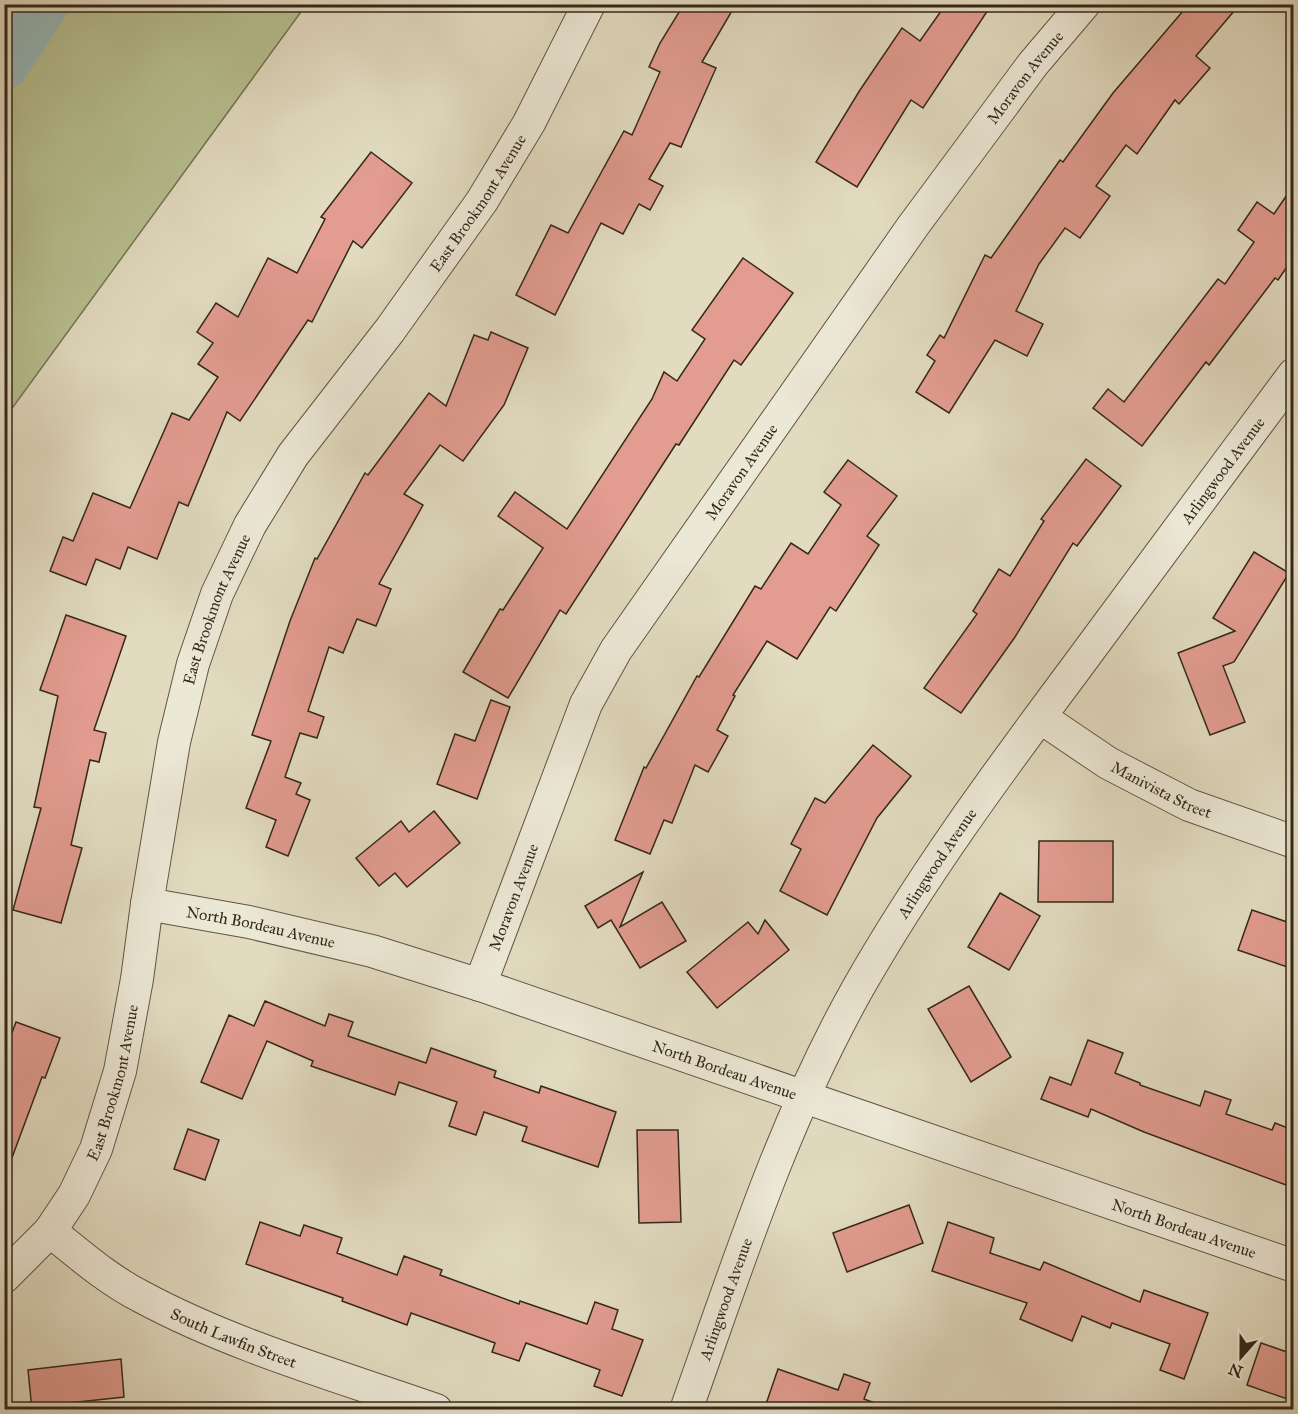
<svg xmlns="http://www.w3.org/2000/svg" width="1298" height="1414" viewBox="0 0 1298 1414" font-family="'IM FELL Great Primer',serif">
	<rect width="100%" height="100%" fill="#e2dbc0"/>
	<filter id="stains"><feTurbulence type="fractalNoise" baseFrequency=".00333" numOctaves="4"/><feColorMatrix values="0 0 0 0 .2 0 0 0 0 .09 0 0 0 0 .02 0 0 0 .5 -.17"/></filter>
	<radialGradient id="worn" r=".72"><stop offset=".6" stop-color="#630" stop-opacity="0"/><stop offset="1" stop-color="#630" stop-opacity=".3"/></radialGradient>
	<path fill="#b7bf90" stroke="#767455" stroke-width="1.5" d="M5 4 306 5 5 418 4 5Z"/>
	<g fill="none" stroke-linecap="round" stroke-linejoin="round">
		<path stroke="#97b9ba" stroke-width="51" d="M4 64 43 4"/>
	</g>
	<g fill="#e29c90" stroke="#34281a" stroke-width="1.5">
		<path d="M684 4H736L702 62 716 68 681 147 670 143 649 179 663 186 650 210 639 204 623 234 601 223 555 315 516 295 551 225 568 233 624 131 632 135 660 72 649 67 660 43Z"/>
		<path d="M946 4H992L923 108 911 100 857 187 816 162 860 90 902 28 920 41Z"/>
		<path d="M1189 4H1240L1196 56 1210 68 1179 104 1175 100 1137 154 1126 145 1096 186 1110 196 1080 238 1065 228 1039 264 1016 311 1043 324 1027 356 995 340 949 413 916 392 935 361 927 355 940 335 944 338 985 255 991 258 1060 160 1063 162 1113 93Z"/>
		<path d="M371 152 412 183 362 248 353 241 312 322 308 320 240 421 227 412 188 506 179 502 157 559 128 547 120 569 96 559 86 585 50 571 63 537 73 541 93 493 130 508 172 413 189 420 218 377 198 364 213 343 197 332 216 303 238 317 268 258 297 273 325 219 321 217Z"/>
		<path d="M1293 186V258L1278 280 1275 278 1209 365 1206 362 1142 446 1093 408 1108 389 1124 402 1218 279 1225 284 1254 242 1238 230 1257 202 1274 214Z"/>
		<path d="M743 258 793 293 741 365 734 360 679 445 676 444 566 614 560 610 508 698 463 672 500 609 503 610 543 548 498 516 515 492 567 529 652 399 664 372 677 381 705 339 692 330Z"/>
		<path d="M491 332 528 348 504 405 463 461 440 445 404 494 423 505 379 584 391 589 376 626 357 619 343 653 329 647 308 711 324 717 317 738 300 733 285 777 301 783 296 794 310 800 288 856 266 847 276 820 246 808 271 741 252 735 290 621 315 558 317 559 365 473 368 475 429 393 446 406 474 335 488 340Z"/>
		<path d="M1086 459 1121 486 1077 546 1073 543 1015 637 961 713 924 688 977 614 973 611 999 569 1010 576 1044 521 1041 519Z"/>
		<path d="M848 460 897 496 867 536 879 545 836 611 830 607 797 659 767 641 733 695 735 696 717 730 728 736 708 772 695 765 672 823 664 820 650 854 615 840 644 767 646 768 697 676 699 677 755 586 761 589 791 543 808 554 841 505 824 492Z"/>
		<path d="M1254 552 1289 573 1234 662 1223 666 1245 722 1210 735 1178 653 1235 631 1213 618Z"/>
		<path d="M66 615 126 636 94 730 106 733 99 762 90 760 71 845 82 848 61 923 13 910 41 808 34 807 58 696 40 690Z"/>
		<path d="M491 700 510 707 477 799 437 784 455 734 475 741Z"/>
		<path d="M873 745 911 776 877 818 827 915 780 891 801 849 791 844 815 798 825 803Z"/>
		<path d="M434 811 460 843 407 887 395 873 379 886 356 858 401 821 409 832Z"/>
		<path d="M1039 841H1113V902H1038Z"/>
		<path d="M643 872 620 927 662 902 686 941 640 968 611 920 598 928 585 906Z"/>
		<path d="M1000 893 1040 916 1009 970 968 947Z"/>
		<path d="M1252 910 1293 924V969L1238 950Z"/>
		<path d="M765 920 789 950 717 1008 687 972 748 922 758 934Z"/>
		<path d="M969 986 1011 1057 971 1082 928 1009Z"/>
		<path d="M265 1001 325 1026 329 1014 353 1022 348 1036 426 1063 431 1048 496 1071 494 1077 539 1093 541 1086 616 1112 598 1167 522 1141 527 1127 484 1112 476 1135 449 1126 457 1102 399 1082 395 1095 311 1066 313 1061 267 1041 242 1099 201 1082 229 1015 254 1026Z"/>
		<path d="M16 1022 60 1038 45 1078 42 1077 7 1171 4 1170V1054Z"/>
		<path d="M1088 1040 1123 1053 1115 1073 1140 1083V1085L1200 1106 1205 1091 1231 1100 1226 1114 1272 1130 1275 1123 1293 1130V1163L1286 1185 1144 1132 1091 1109 1088 1117 1041 1099 1050 1077 1071 1085Z"/>
		<path d="M188 1129 219 1140 205 1180 174 1169Z"/>
		<path d="M637 1130H678L681 1222 639 1223Z"/>
		<path d="M909 1205 923 1243 847 1272 833 1233Z"/>
		<path d="M260 1222 300 1236 304 1225 342 1238 337 1253 397 1275 404 1256 442 1270 440 1275 519 1304 520 1301 587 1324 595 1302 618 1310 612 1329 643 1340 622 1396 594 1386 600 1370 526 1343 519 1361 492 1352 495 1343 411 1313 407 1325 342 1301 343 1298 246 1264Z"/>
		<path d="M948 1222 994 1238 990 1253 1040 1270 1044 1262 1140 1302 1144 1290 1208 1313 1184 1379 1160 1370 1170 1344 1112 1323 1110 1328 1082 1316 1072 1341 1020 1319 1027 1303 932 1271Z"/>
		<path d="M1261 1343 1293 1354V1401L1247 1385Z"/>
		<path d="M121 1359 124 1397 60 1404 61 1410H32L28 1370Z"/>
		<path d="M778 1369 838 1390 844 1374 870 1383 864 1399 883 1406 882 1410H764Z"/>
	</g>
	<g fill="none" stroke-linecap="round" stroke-linejoin="round">
		<defs>
			<g id="minor">
				<path id="s1" d="M1040 717 1108 763 1189 805 1294 842"/>
				<path id="s2" d="M147 904 249 922 372 951 480 985 1294 1266"/>
				<path id="s3" d="M480 985 586 704 616 650 913 226 1033 64 1084 4"/>
				<path id="s4" d="M50 1231C79 1254 108 1280 142 1297 233 1346 339 1376 436 1410"/>
				<path id="s5" d="M4 1277 50 1231 74 1195 96 1149 120 1071 137 979 147 904 174 742 193 664 217 594 250 525 293 455 390 330 482 201 529 123 589 4"/>
				<path id="s6" d="M686 1410C737 1267 783 1121 858 988 921 877 997 774 1073 672 1147 572 1220 473 1294 374"/>
			</g>
		</defs>
		<use href="#minor" stroke="#605544" stroke-width="34"/>
		<use href="#minor" stroke="#ece8d6" stroke-width="32"/>
	</g>
	<g text-anchor="middle" stroke-width="4.5" stroke-linejoin="round" paint-order="stroke">
		<g font-size="16" fill="#34281a" stroke="#ece8d6">
			<text dy="6" stroke="none"><textPath href="#s3" startOffset="1066">Moravon Avenue</textPath></text>
			<text dy="6" stroke="none"><textPath href="#s5" startOffset="1200">East Brookmont Avenue</textPath></text>
			<text dy="6" stroke="none"><textPath href="#s6" startOffset="1090">Arlingwood Avenue</textPath></text>
			<text dy="6" stroke="none"><textPath href="#s3" startOffset="580">Moravon Avenue</textPath></text>
			<text dy="6" stroke="none"><textPath href="#s5" startOffset="714">East Brookmont Avenue</textPath></text>
			<text dy="6" stroke="none"><textPath href="#s1" startOffset="142">Manivista Street</textPath></text>
			<text dy="6" stroke="none"><textPath href="#s6" startOffset="604">Arlingwood Avenue</textPath></text>
			<text dy="6" stroke="none"><textPath href="#s3" startOffset="94">Moravon Avenue</textPath></text>
			<text dy="6" stroke="none"><textPath href="#s2" startOffset="116">North Bordeau Avenue</textPath></text>
			<text dy="6" stroke="none"><textPath href="#s2" startOffset="602">North Bordeau Avenue</textPath></text>
			<text dy="6" stroke="none"><textPath href="#s5" startOffset="228">East Brookmont Avenue</textPath></text>
			<text dy="6" stroke="none"><textPath href="#s2" startOffset="1088">North Bordeau Avenue</textPath></text>
			<text dy="6" stroke="none"><textPath href="#s6" startOffset="118">Arlingwood Avenue</textPath></text>
			<text dy="6" stroke="none"><textPath href="#s4" startOffset="214">South Lawfin Street</textPath></text>
		</g>
	</g>
	<rect width="1298" height="1414" fill="none" stroke="#e2dbc0" stroke-width="24"/>
	<rect x="6" y="6" width="1286" height="1402" fill="none" stroke="#34281a" stroke-width="3"/>
	<rect x="12" y="12" width="1274" height="1390" fill="none" stroke="#34281a" stroke-width="1.5"/>
	<g transform="translate(1241 1357) rotate(201)" stroke="#ece8d6" stroke-width="4.5" paint-order="stroke">
	<path d="M0-4.5L10 22L0 15L-10 22Z" fill="#34281a"/>
	<text y="-9" font-size="16" font-weight="bold" text-anchor="middle" fill="#34281a">N</text>
	</g>
	<rect width="100%" height="100%" filter="url(#stains)"/>
	<rect width="100%" height="100%" fill="url(#worn)"/>
</svg>
